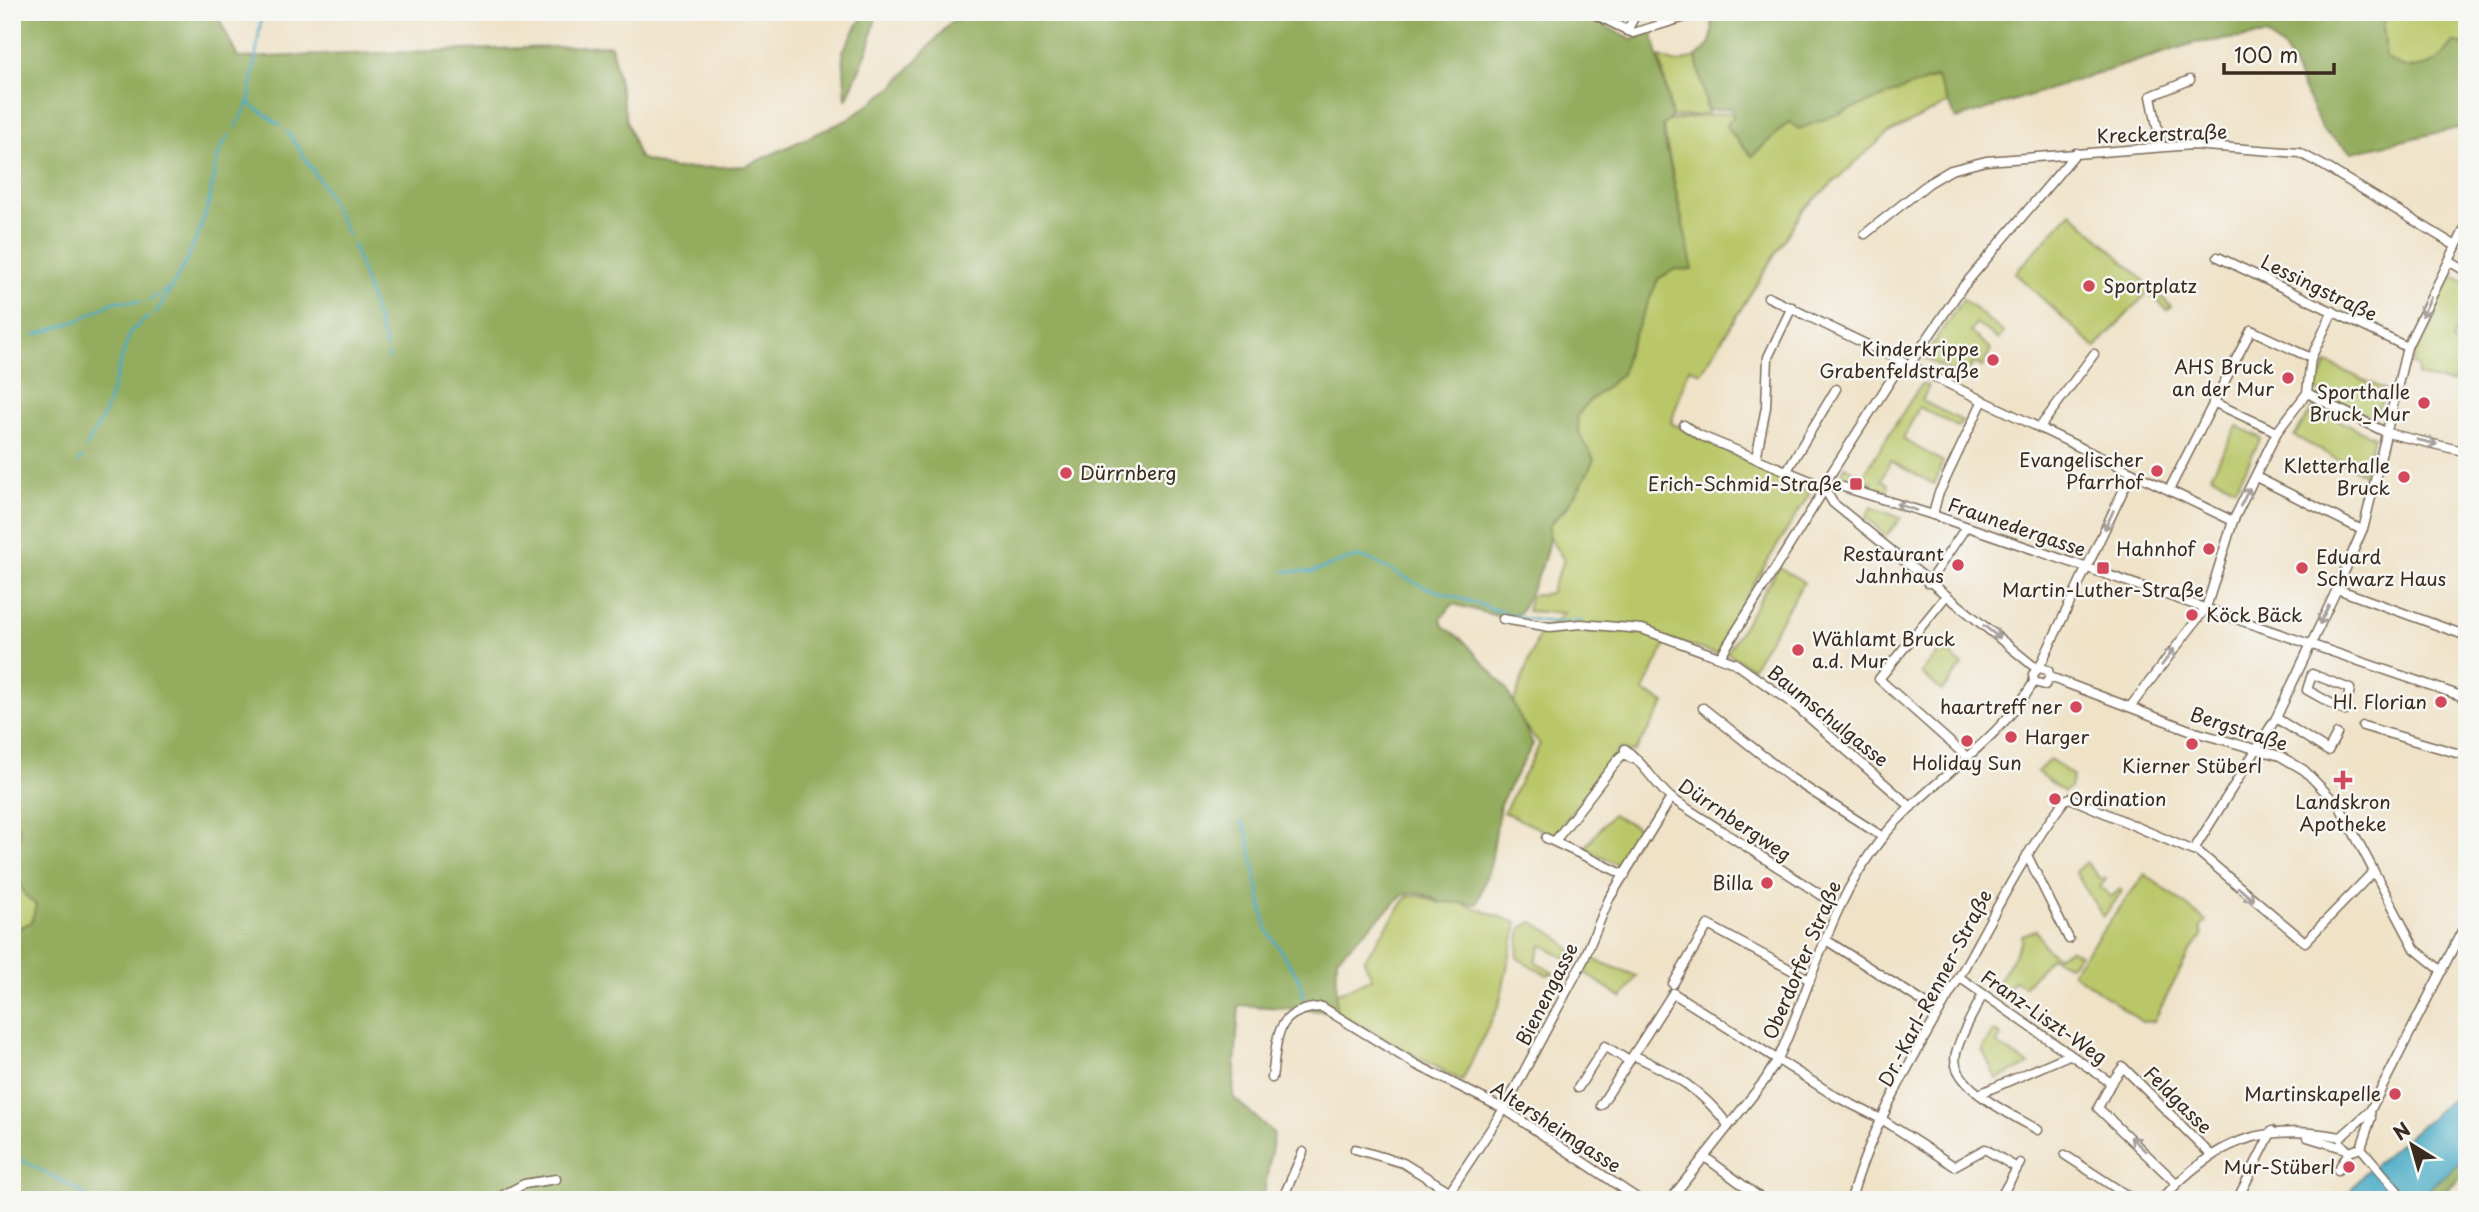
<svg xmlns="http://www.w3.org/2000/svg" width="2479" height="1212" viewBox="0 0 2479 1212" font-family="'Playpen Sans',sans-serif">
	<rect width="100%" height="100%" fill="#f6f6f2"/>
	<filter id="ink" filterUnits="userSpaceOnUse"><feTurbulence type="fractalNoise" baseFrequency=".0143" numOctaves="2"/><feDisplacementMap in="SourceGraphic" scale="14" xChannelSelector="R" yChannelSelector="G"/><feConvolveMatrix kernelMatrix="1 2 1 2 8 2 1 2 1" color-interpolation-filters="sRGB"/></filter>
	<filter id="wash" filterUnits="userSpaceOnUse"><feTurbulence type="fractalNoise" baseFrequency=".00686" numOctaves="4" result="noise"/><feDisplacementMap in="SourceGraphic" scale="28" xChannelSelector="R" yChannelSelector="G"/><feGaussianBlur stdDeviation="1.57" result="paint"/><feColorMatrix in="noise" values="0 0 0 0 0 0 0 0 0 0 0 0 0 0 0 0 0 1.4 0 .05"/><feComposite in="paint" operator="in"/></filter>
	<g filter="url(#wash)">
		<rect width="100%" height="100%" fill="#efe2c7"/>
		<g fill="#bac769" stroke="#7a7844" stroke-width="2">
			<path d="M2388 12H2467V45L2454 42C2437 67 2413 76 2386 59L2383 25Z"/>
			<path d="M1660 57 1676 63 1696 57 1708 115 1672 117Z"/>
			<path d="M1937 77 1949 103 1888 133 1803 210 1701 373 1689 368 1671 423 1810 493 1754 583 1717 654 1668 639 1643 691 1665 703 1635 751 1625 752 1620 748 1554 836 1504 812 1540 744 1511 709 1538 637 1564 613 1527 611 1531 596 1550 593 1564 560 1550 539 1549 525 1567 508 1594 459 1579 433 1577 416 1586 404 1622 374 1626 355 1658 279 1675 269H1692L1663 126 1667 121 1732 112 1733 116 1789 121 1799 128Z"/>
			<path d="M2071 212 2171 306 2167 310 2148 292 2095 348 2015 273Z"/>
			<path d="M2451 275 2467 283V323L2456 330 2453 342 2462 352 2453 383 2417 376 2418 366 2413 365 2415 349Z"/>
			<path d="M1963 299 2004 333 1998 340 1976 323 1970 332 1991 349 1983 367 1974 363 1963 377 1923 358Z"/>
			<path d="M2327 363 2386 390 2374 419 2315 390Z"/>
			<path d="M1921 384 1929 386 1922 401 1963 421 1958 427 1919 407 1903 439 1943 462 1934 484 1890 461 1882 480 1889 484 1887 492 1870 487 1872 481 1864 480 1862 483 1844 478 1842 472 1845 466 1862 477Z"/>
			<path d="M2313 408 2374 437 2364 474 2294 436Z"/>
			<path d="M2237 426 2261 438 2236 488 2211 475Z"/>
			<path d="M1871 507 1901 518 1886 536 1866 517Z"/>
			<path d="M1779 567 1804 582 1752 668 1727 653Z"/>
			<path d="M1942 649 1963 665 1942 691 1921 673Z"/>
			<path d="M2050 759 2073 776 2070 788 2064 792 2037 772Z"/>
			<path d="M1612 814 1642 830 1620 866 1585 848Z"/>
			<path d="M12 815 20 831 13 868 25 895 36 905 32 922 12 931Z"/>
			<path d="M2086 862 2100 878 2106 879 2100 887 2111 897 2120 889 2122 892 2103 917 2075 872Z"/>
			<path d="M2145 874 2206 921 2200 929 2203 935 2188 955 2154 1021 2142 1022 2072 972Z"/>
			<path d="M1418 895 1439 903 1453 900 1517 923 1499 1005 1462 1081 1336 1012V994L1372 978 1364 960 1407 897Z"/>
			<path d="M1533 922 1557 936 1573 952 1567 959 1542 945 1535 961 1553 973 1547 975 1517 958 1521 928Z"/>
			<path d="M2036 930 2046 948 2056 956 2070 949 2080 954 2070 966 2051 957 2024 987 2015 981 2002 997 1992 992 2022 941V935Z"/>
			<path d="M1592 959 1637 976 1622 998 1584 972Z"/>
			<path d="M1993 1031 2001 1035 1997 1044 2029 1065 1996 1079 1982 1049Z"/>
		</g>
		<g fill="#93ac5d" stroke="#676b3e" stroke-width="2">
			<path d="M12 12H216L238 58 611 45 627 122 639 158 673 169 746 166 849 119 893 87 951 22 970 12H1579L1632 40 1652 31 1672 117 1663 126 1664 137 1693 270 1675 269 1658 279 1626 355 1622 374 1586 404 1577 416 1579 433 1594 459C1583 485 1570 505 1549 525 1551 556 1533 586 1520 613L1501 617 1453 604 1441 618 1443 626 1463 640 1506 688 1533 744 1500 804 1491 863 1477 904 1441 902 1418 892 1403 895 1337 958 1336 1012 1239 1005 1233 1097 1274 1134 1263 1200H12V931L32 922 36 905 25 895 13 868 20 831 12 815Z"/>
			<path d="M865 12H877L869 47 846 100 843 51Z"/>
			<path d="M1735 12H2388L2383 25 2386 58C2413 76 2438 67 2454 42L2467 45V126L2352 152 2323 131 2286 51 2266 35 2194 43 1956 119 1936 77 1799 129 1789 122 1752 156 1726 127 1733 116 1731 108 1708 111 1696 57C1713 45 1714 35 1711 15Z"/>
			<path d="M2467 1155V1172L2435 1200H2417Z"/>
		</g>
		<path fill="#46aac5" stroke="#406a72" stroke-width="2" d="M2467 1086V1155L2417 1200H2342L2363 1175Z"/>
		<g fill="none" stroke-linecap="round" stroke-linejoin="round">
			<g stroke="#46aac5" stroke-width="2.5">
				<path d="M249 103 280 125"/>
				<path d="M235 128 249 103 262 12"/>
				<path d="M287 131 322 184 348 235"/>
				<path d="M353 244 386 347"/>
				<path d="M148 301 172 287"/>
				<path d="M155 314C177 282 194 249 206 212 215 187 212 158 229 135"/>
				<path d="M35 335 77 321 116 301 141 302"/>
				<path d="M388 354 389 359"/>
				<path d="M87 447 105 412 130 332 148 317"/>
				<path d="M78 463 82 457"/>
				<path d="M1285 571 1312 572 1355 557 1369 559 1422 586 1521 618 1552 622 1582 621"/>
				<path d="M1241 821 1247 831 1266 928 1299 979 1304 997"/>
				<path d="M12 1155 77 1189 90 1200"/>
			</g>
		</g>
	</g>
	<g filter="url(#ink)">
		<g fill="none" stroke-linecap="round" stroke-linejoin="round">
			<defs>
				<g id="minor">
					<path d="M1590 12 1633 33 1702 12"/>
					<path d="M1627 31 1637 12"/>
					<path d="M2161 146 2151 96 2190 80"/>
					<path d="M1865 234 1929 183 1951 170 1986 161 2192 145 2300 153 2326 167 2456 246"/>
					<path d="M2218 257 2407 347"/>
					<path d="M2449 261 2467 272"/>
					<path d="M1768 297 2233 521"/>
					<path d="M1910 364 1961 289 2076 153"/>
					<path d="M2307 393 2387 433 2467 452"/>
					<path d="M2213 402 2277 432"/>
					<path d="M1684 425 1699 435 1823 486H1840L1933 515 2467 698"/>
					<path d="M2040 427 2094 354"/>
					<path d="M1756 459 1766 407 1768 357 1792 307"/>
					<path d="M1786 472 1836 389"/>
					<path d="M2256 477 2362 530"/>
					<path d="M1823 486 1833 503 2037 669"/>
					<path d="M1823 486 1903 361"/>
					<path d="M2169 490 2251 330 2311 358"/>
					<path d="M1933 515 1938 495 1983 400"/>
					<path d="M1928 583 1966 527"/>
					<path d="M2337 589 2467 636"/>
					<path d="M1946 596 1879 679 1968 758"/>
					<path d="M1503 619 1550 627 1581 624 1642 629 1735 663 1796 706 1911 807"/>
					<path d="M1720 657 1824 490"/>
					<path d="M2039 668 2132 472"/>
					<path d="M2312 674 2350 689 2345 711 2307 690Z"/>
					<path d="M2050 677 2195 732 2280 756 2304 770 2340 807 2415 949 2442 971"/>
					<path d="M2034 682 2033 674 2039 668 2048 670 2050 677"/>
					<path d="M2034 682 2045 685 2050 677"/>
					<path d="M2130 707 2206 608 2233 521 2277 432 2307 393 2311 358 2333 311"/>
					<path d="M1703 708 1791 778 1883 837"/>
					<path d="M2276 718 2328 751 2337 734"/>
					<path d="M2363 726 2467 756"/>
					<path d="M1625 749C1644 763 1653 782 1671 798L1838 906"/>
					<path d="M1546 838 1625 875"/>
					<path d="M1555 841 1620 757 1624 754 1631 758"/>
					<path d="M2195 849 2305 942 2372 873"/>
					<path d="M2027 855 2069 939"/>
					<path d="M1826 940 1939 1012"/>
					<path d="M1959 977 2111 1083 2123 1067 2212 1156"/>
					<path d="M1673 984 1708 925 1810 980"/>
					<path d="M1983 994C1974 1013 1961 1033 1956 1053 1947 1086 2015 1116 2038 1130"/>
					<path d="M1635 1056C1673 1073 1704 1092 1728 1125"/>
					<path d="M1272 1078C1278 1038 1273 1010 1322 1007L1415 1064 1504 1109 1640 1200"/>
					<path d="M2111 1083 2098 1108 2176 1183"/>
					<path d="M1578 1088 1605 1046 1629 1061"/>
					<path d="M1979 1094 2069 1055"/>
					<path d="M1601 1105 1673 993 1835 1096 1883 1120 1954 1166 1985 1149 2017 1168"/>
					<path d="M2307 1137 2343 1148"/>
					<path d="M2341 1137 2370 1111 2467 921"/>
					<path d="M2341 1144 2349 1152 2361 1148"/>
					<path d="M2361 1148 2405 1200"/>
					<path d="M2361 1148 2371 1118 2370 1111"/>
					<path d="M1355 1149 1403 1163 1449 1191"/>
					<path d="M2065 1155 2134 1200"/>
					<path d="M1705 1157 1763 1200"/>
					<path d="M2338 1170 2349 1152"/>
					<path d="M494 1200 524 1184 556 1179"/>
					<path d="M1282 1200 1303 1152"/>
					<path d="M1444 1200 1504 1109 1584 959 1609 899 1671 798"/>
					<path d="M1670 1200 1765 1080 1778 1059C1812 985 1830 902 1882 838 1928 781 1996 746 2034 682"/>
					<path d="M1851 1200C1869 1128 1921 1044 1958 979 1992 918 2022 856 2065 800L2070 798 2193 851 2276 718 2337 589 2364 526 2407 347 2467 224"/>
					<path d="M1999 1200 2020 1163"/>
					<path d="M2161 1200C2215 1141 2261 1122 2341 1137"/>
					<path d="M2237 1200 2272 1131"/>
				</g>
			</defs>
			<use href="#minor" stroke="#7a6a59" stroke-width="11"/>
			<use href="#minor" stroke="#fff" stroke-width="8"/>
		</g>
		<defs><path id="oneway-shaft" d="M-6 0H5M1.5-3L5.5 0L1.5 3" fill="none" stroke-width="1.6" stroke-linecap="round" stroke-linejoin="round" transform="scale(1.75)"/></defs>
		<g stroke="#a79f9a">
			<use href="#oneway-shaft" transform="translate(2426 307) rotate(116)"/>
			<use href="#oneway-shaft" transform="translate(2427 442) rotate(13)"/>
			<use href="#oneway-shaft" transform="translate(2245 497) rotate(-63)"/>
			<use href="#oneway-shaft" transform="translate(1906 507) rotate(-162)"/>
			<use href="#oneway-shaft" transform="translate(2109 520) rotate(115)"/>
			<use href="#oneway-shaft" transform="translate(2324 615) rotate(116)"/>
			<use href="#oneway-shaft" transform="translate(1992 632) rotate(38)"/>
			<use href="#oneway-shaft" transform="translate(2168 657) rotate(-53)"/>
			<use href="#oneway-shaft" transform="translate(2246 894) rotate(41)"/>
			<use href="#oneway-shaft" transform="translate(2138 1144) rotate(-136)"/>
		</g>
	</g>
	<g fill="#d1495b" stroke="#f6f6f2" stroke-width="2.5">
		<circle cx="2089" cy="286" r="7"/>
		<circle cx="1993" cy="360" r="7"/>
		<circle cx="2288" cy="378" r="7"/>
		<circle cx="2424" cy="403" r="7"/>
		<circle cx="2157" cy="471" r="7"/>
		<circle cx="1066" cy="473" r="7"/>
		<circle cx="2404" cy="477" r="7"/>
		<rect x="1849" y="477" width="14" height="14" rx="3.5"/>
		<circle cx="2209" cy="549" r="7"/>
		<circle cx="1958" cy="565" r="7"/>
		<rect x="2096" y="561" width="14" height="14" rx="3.5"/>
		<circle cx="2302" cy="568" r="7"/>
		<circle cx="2192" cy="615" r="7"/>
		<circle cx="1798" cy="650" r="7"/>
		<circle cx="2441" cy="702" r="7"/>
		<circle cx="2076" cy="707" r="7"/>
		<circle cx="2011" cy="737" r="7"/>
		<circle cx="1967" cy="741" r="7"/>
		<circle cx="2192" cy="744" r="7"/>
		<path d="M2339.5 769.5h7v7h7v7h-7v7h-7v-7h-7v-7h7z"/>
		<circle cx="2055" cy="799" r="7"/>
		<circle cx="1767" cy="883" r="7"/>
		<circle cx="2395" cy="1094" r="7"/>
		<circle cx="2349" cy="1167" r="7"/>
	</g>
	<g text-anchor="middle" stroke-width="5" stroke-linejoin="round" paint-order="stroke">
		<g font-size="19" fill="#3b2a1e" stroke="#f6f6f2">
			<text transform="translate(2162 134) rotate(-2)" y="7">Kreckerstraße</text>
			<text transform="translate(2319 288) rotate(26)" y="7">Lessingstraße</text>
			<text transform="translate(2017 527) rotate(19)" y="7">Fraunedergasse</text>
			<text transform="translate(1828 716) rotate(39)" y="7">Baumschulgasse</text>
			<text transform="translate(2239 729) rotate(18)" y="7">Bergstraße</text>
			<text transform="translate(1735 820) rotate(34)" y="7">Dürrnbergweg</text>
			<text transform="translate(1802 960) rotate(-67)" y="7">Oberdorfer Straße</text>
			<text transform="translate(1935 988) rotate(-62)" y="7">Dr.-Karl-Renner-Straße</text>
			<text transform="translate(1547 994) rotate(-63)" y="7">Bienengasse</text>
			<text transform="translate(2044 1017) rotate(35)" y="7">Franz-Liszt-Weg</text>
			<text transform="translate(2178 1100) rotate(45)" y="7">Feldgasse</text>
			<text transform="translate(1556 1127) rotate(33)" y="7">Altersheimgasse</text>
		</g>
		<g font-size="19" fill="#3b2a1e" stroke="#f6f6f2" text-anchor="end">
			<text x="2103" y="293" text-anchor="start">Sportplatz</text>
			<text x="1979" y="356">Kinderkrippe<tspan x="1979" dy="22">Grabenfeldstraße</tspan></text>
			<text x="2274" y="374">AHS Bruck<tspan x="2274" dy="22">an der Mur</tspan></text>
			<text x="2410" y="399">Sporthalle<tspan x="2410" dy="22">Bruck_Mur</tspan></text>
			<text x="2143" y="467">Evangelischer<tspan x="2143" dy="22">Pfarrhof</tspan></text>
			<text x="2390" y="473">Kletterhalle<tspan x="2390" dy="22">Bruck</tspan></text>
			<text x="1080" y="480" text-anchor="start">Dürrnberg</text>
			<text x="1842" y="491">Erich-Schmid-Straße</text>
			<text x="2195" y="556">Hahnhof</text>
			<text x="1944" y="561">Restaurant<tspan x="1944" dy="22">Jahnhaus</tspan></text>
			<text x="2316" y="564" text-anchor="start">Eduard<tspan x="2316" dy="22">Schwarz Haus</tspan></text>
			<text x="2103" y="597" text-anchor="middle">Martin-Luther-Straße</text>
			<text x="2206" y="622" text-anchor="start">Köck Bäck</text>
			<text x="1812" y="646" text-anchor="start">Wählamt Bruck<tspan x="1812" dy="22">a.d. Mur</tspan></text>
			<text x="2427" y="709">Hl. Florian</text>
			<text x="2062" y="714">haartreff ner</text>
			<text x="2025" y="744" text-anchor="start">Harger</text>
			<text x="1967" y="770" text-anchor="middle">Holiday Sun</text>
			<text x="2192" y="773" text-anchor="middle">Kierner Stüberl</text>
			<text x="2069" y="806" text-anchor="start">Ordination</text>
			<text x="2343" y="809" text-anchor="middle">Landskron<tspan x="2343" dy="22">Apotheke</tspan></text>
			<text x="1753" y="890">Billa</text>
			<text x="2381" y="1101">Martinskapelle</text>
			<text x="2335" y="1174">Mur-Stüberl</text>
		</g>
	</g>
	<rect width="2479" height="1212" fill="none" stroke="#f6f6f2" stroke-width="42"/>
	<g transform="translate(2412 1145) rotate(323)" stroke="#f6f6f2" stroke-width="5" paint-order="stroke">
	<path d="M0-5L12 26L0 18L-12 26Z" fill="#3b2a1e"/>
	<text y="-10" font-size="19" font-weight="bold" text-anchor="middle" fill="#3b2a1e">N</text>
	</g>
	<path d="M2224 63v10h110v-10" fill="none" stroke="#3b2a1e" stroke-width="3.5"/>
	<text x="2234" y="63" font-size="21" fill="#3b2a1e" stroke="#f6f6f2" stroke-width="5" paint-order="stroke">100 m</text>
</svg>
